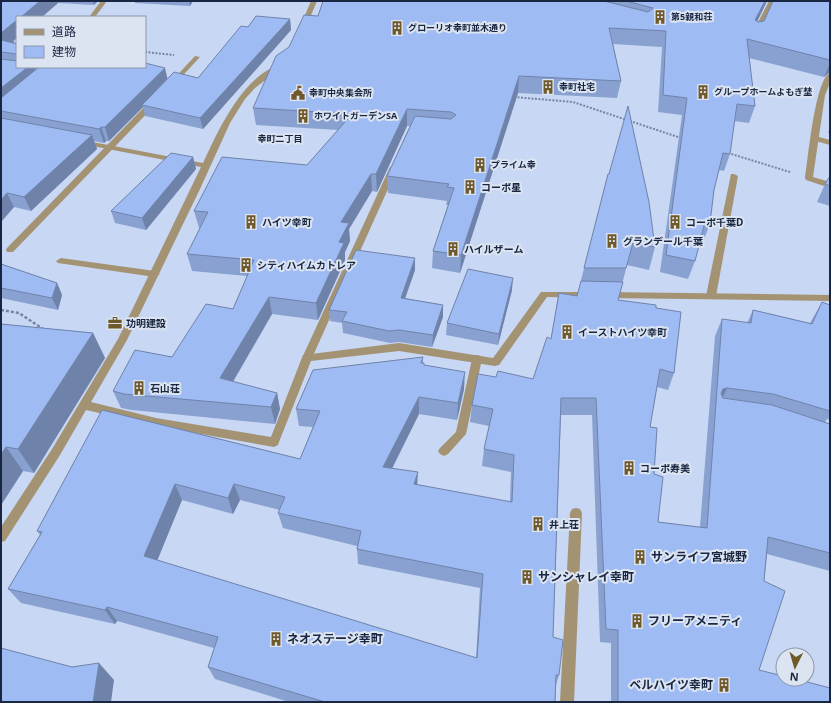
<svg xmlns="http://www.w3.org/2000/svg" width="831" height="703" viewBox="0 0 831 703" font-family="'Noto Sans','Noto Sans JP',sans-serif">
	<rect width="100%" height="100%" fill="#c8d7f3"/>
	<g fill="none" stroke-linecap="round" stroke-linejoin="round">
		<g stroke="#7785a1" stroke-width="2" stroke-dasharray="2 1.5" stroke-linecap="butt">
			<path d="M9 41 17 43"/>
			<path d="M145 52 174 55"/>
			<path d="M514 97 573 102 681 138"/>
			<path d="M728 153 790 172"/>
		</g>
		<path stroke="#7785a1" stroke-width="2.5" stroke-dasharray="3 2" stroke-linecap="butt" d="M1 310 19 313 43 329"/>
		<g fill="#a39373" fill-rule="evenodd">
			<path d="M769 1H775L759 32 754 33 753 32Z"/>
			<path d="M195 56 200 57 174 85H170V83Z"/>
			<path d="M150 101H153L157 103 13 252H7L6 250 7 248Z"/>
			<path d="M812 136H815L830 140V145L812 140Z"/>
			<path d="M390 167H393L397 169 312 358 311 361H303L302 358Z"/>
			<path d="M731 174H734L738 176 716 296 711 299 706 296Z"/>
			<path d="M61 258 155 271 160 274 155 277 58 263 56 261Z"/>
			<path d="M477 355 481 356 482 359 466 434 448 454 444 456 440 454 438 451 440 448 456 432 472 359 473 356Z"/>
			<path d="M576 508 580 509 582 513 574 702H560L570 513 572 509Z"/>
		</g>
		<g fill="#a39373" fill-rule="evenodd">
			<path d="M101 1H107L95 17H89Z"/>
			<path d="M311 1H317L306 27 301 28 300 27Z"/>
			<path d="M279 65 282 67 281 68 255 88 245 99 230 123 200 189 127 340 91 402 156 418 271 437 303 355 399 343 493 358 541 292H590L595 295 590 298 547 297 499 365 495 366 399 351 311 361 279 442 278 445 274 447 156 426 86 410 60 455 5 541 1 542V527L52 449 118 339 201 167 82 144 78 142 82 140 203 163C218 131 242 77 279 65Z"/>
			<path d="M830 73V83L825 95 813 177 830 182V188L806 180 805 178C808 160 815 79 830 73Z"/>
			<path d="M606 292 830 295V301L606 298 601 295Z"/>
		</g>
	</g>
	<g fill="#89a1d1" fill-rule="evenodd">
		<path d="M1 1H98L94 5 58 3 11 42 17 44V67H145L167 79 198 78 248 27 290 19 291 30 203 129 145 116 143 107 109 141H106L104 143 94 141 97 149 31 211 14 207 1 222Z"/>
		<path d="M135 1H193L190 6 135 3Z"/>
		<path d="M323 1H767L757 22H758L830 1V72L824 77 749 58 755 106 749 123 734 121 730 154 724 171 719 170 714 190 710 223 704 240 701 239 695 261 688 279 660 272 682 115 658 112 662 47 613 44 621 81 617 98 518 93 460 273 432 268 433 251 448 205H446L447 201 388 193 387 176 410 126H407L377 192 372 191 349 229 350 241 345 252V260L318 320 272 314 233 382 277 393 280 409 275 424 132 410 121 408 113 391 172 357 233 309 247 276 192 271 187 254 200 228H199L194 211 307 165 338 130 256 125 253 108 289 47 318 16Z"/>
		<path d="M830 128V134L828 133Z"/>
		<path d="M193 157 196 169 146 230 115 223 111 211Z"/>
		<path d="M608 174 655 247 649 270 627 265 618 300 656 308 674 373 668 390 657 387 650 427 654 474 658 522 700 527 715 336 722 319 747 323 753 310 810 323 822 302 830 305V420L827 419 825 422 830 424V571L767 554 764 581 759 670 830 702H611V643L600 642 592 415H561L553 637 559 675 556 685 555 702H289L215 679 208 667 214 648 117 621 115 624 21 603 8 589 40 535 37 531 102 410 300 459 313 427 299 426 296 409 423 357V363H424V365L464 389 457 420 419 414 392 469 417 485 510 502 511 472 482 466 484 449 489 426 470 422 472 405 496 377 533 379 551 339 559 293 577 296ZM182 500 233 514 240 500 280 510 278 513 283 528 357 546V549L358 564 480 588 476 658 157 560Z"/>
		<path d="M830 176V206L817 202 825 184Z"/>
		<path d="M1 264 57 283 62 295 58 310 1 298Z"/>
		<path d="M415 270 405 298 443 305V317L432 347 399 342 390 343 343 333 342 323 330 321 329 310Z"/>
		<path d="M512 290 498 345 446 335 447 323Z"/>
		<path d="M1 324 93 333 105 358 34 473 23 471 1 505Z"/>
	</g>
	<g fill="#6f83aa">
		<path d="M40 1H57L58 3 42 17H21Z"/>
		<path d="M93 1H98L94 5Z"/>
		<path d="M189 1H193L190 6Z"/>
		<path d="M765 1H767L750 36 755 20Z"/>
		<path d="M290 19 291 30 203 129 200 118Z"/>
		<path d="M17 20V38L1 51V33Z"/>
		<path d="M830 63V72L824 77Z"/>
		<path d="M28 67H34L38 77 1 107V88Z"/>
		<path d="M165 68 168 81 142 105 143 107 109 141 105 127Z"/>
		<path d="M519 76 518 93 460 273 461 255Z"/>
		<path d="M407 109V126L377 192 376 174Z"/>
		<path d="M101 127 106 141 104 143 99 129Z"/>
		<path d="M92 135 97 149 31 211 24 197Z"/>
		<path d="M193 157 196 169 146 230 142 218Z"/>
		<path d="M371 174 372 191 349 229 350 241 345 252V260L318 320 316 303 339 242 341 222Z"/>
		<path d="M7 193 14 207 1 222V200Z"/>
		<path d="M415 258V270L401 310V298Z"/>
		<path d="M513 278 512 290 498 345 499 334Z"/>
		<path d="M57 283 62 295 58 310 52 298Z"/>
		<path d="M269 297 272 314 225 395 220 378Z"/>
		<path d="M443 305V317L432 347 433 335Z"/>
		<path d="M93 333 105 358 34 473 18 449Z"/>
		<path d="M465 372 464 389 457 420 458 403Z"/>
		<path d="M727 388 719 406 716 403 723 389Z"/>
		<path d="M277 393 280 409 275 424 271 407Z"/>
		<path d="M419 397V414L384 484 383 467Z"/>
		<path d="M6 447 23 471 1 505V455Z"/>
		<path d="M418 472 417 488 414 484Z"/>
		<path d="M175 484 182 500 153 571 144 556Z"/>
		<path d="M234 484 240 500 233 514 228 498Z"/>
		<path d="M107 607 117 621 115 624 105 610Z"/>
		<path d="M99 663 114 680 111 702H93Z"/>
	</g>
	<g fill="#9fbbf3" stroke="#6f83aa" fill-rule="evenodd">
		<path d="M1 1H40L21 17H17V20L1 33Z"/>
		<path d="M323 1H604L648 12 653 8 626 1H765L755 20 758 22 764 21 773 1H830V60L747 39 755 106 737 104 730 154 723 153 714 190 710 223 705 222 695 261 666 255 687 98 663 95 666 31 609 28 621 81 519 76 461 255 433 251 454 188 447 187 449 184 387 176 415 116 451 119 456 115 451 112 407 109 376 174H371L341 222 349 223 339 242 344 243 316 303 269 297 220 378 277 393 271 407 124 394 113 391 135 350 172 357 206 304 233 309 254 260 187 254 208 212 194 211 222 157 307 165 352 114 253 108 276 56 289 47 304 15 318 16Z"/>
		<path d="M256 16 290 19 200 118 142 105 174 72 198 78 241 26 248 27Z"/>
		<path d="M1 40 17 44V54L1 52Z"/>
		<path d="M1 59 17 61V67H28L1 88Z"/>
		<path d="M145 63 165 68 105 127H101L99 129 1 111V98L39 67H145Z"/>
		<path d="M628 106 649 202 655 247 633 243 626 268H584L608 174H609Z"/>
		<path d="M1 118 92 135 24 197 7 193 1 200Z"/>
		<path d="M171 153 193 157 142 218 111 211Z"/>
		<path d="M830 176V186L825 184Z"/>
		<path d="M356 250 415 258 401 298 443 305 433 335 399 330 389 331 342 321 347 312 329 310Z"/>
		<path d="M1 264 57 283 52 298 1 288Z"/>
		<path d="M468 269 513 278 499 334 447 323Z"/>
		<path d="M581 281 623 282 618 300 656 305V308L681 312 674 373 660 369 650 427 657 428 654 474 663 477 658 522 707 528 722 319 751 323 753 310 812 324 822 302 830 305V411L773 394 727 388 723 389 721 393 723 398 772 405 830 424V553L768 537 764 581 785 591 759 670 783 676V679H796L830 688V702H618V630L606 629 596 398H561L553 637 563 640 559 675H556L555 702H325L208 667 218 637 107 607 105 610 8 589 42 532 37 531 102 410 300 459 320 411 296 409 313 370 423 357 421 363H424V365L465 372 458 403 419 397 383 467 418 472 414 484 512 502 514 455 484 449 493 409 472 405 478 374 496 377 498 371 533 379 547 337 551 339 559 293 577 296ZM175 484 228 498 234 484 285 497 278 513 361 531 357 549 483 574 477 658 144 556Z"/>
		<path d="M1 324 93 333 18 449 6 447 1 455Z"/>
		<path d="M1 648 72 667 99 663 93 702H1Z"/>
	</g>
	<defs>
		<symbol id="building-bare" viewBox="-9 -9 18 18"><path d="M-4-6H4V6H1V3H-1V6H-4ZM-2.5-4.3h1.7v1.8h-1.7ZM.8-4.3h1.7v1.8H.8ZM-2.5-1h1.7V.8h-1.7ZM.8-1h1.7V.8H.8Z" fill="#705929" stroke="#dce4f2" stroke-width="2.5" paint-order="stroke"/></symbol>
		<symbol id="civic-bare" viewBox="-9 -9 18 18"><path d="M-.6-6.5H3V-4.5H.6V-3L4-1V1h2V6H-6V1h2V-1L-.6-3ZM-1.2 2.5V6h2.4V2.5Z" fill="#705929" stroke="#dce4f2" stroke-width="2.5" paint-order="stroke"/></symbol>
		<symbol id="office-bare" viewBox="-9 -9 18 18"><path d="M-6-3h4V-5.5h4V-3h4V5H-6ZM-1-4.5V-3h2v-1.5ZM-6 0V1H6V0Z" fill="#705929" stroke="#dce4f2" stroke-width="2.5" paint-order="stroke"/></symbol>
	</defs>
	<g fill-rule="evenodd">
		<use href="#building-bare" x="650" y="7" width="20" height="20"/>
		<use href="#building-bare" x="387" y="18" width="20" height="20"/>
		<use href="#building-bare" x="538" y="77" width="20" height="20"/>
		<use href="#building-bare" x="693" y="82" width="20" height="20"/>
		<use href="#civic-bare" x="288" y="83" width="20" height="20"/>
		<use href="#building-bare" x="293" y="106" width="20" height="20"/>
		<use href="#building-bare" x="470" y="155" width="20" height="20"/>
		<use href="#building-bare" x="460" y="177" width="20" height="20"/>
		<use href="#building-bare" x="241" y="212" width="20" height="20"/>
		<use href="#building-bare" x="665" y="212" width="20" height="20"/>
		<use href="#building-bare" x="602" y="231" width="20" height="20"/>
		<use href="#building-bare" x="443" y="239" width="20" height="20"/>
		<use href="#building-bare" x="236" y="255" width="20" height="20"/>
		<use href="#office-bare" x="105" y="313" width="20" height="20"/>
		<use href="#building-bare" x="557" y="322" width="20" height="20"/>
		<use href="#building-bare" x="129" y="378" width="20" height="20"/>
		<use href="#building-bare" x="619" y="458" width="20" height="20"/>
		<use href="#building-bare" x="528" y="514" width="20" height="20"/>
		<use href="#building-bare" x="630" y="547" width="20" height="20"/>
		<use href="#building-bare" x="517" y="567" width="20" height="20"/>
		<use href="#building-bare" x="627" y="611" width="20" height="20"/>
		<use href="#building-bare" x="266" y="629" width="20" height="20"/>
		<use href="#building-bare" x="714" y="675" width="20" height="20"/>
	</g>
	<g text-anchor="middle" stroke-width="4" stroke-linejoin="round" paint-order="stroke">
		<g font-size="9" font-weight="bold" fill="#182641" stroke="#dce4f2" text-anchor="start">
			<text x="671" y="20">第5親和荘</text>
			<text x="408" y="31">グローリオ幸町並木通り</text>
			<text x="559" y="90">幸町社宅</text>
			<text x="714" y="95">グループホームよもぎ埜</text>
			<text x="309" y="96">幸町中央集会所</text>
			<text x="314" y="119">ホワイトガーデンSA</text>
			<text x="491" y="168">プライム幸</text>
		</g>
		<g font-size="9" font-weight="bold" fill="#182641" stroke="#dce4f2">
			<text x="280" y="142">幸町二丁目</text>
		</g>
		<g font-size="10" font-weight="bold" fill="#182641" stroke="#dce4f2" text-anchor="start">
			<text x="481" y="191">コーポ星</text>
			<text x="262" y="226">ハイツ幸町</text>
			<text x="686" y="226">コーポ千葉D</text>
			<text x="623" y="245">グランデール千葉</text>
			<text x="464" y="253">ハイルザーム</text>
			<text x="257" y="269">シティハイムカトレア</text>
			<text x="126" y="327">功明建設</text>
			<text x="578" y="336">イーストハイツ幸町</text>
			<text x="150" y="392">石山荘</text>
			<text x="640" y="472">コーポ寿美</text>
			<text x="549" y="528">井上荘</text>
		</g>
		<g font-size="12" font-weight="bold" fill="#182641" stroke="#dce4f2" text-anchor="start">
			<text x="651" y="561">サンライフ宮城野</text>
			<text x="538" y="581">サンシャレイ幸町</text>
			<text x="648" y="625">フリーアメニティ</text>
			<text x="287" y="643">ネオステージ幸町</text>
			<text x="713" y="689" text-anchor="end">ベルハイツ幸町</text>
		</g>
	</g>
	<rect width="831" height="703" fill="none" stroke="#182641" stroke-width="4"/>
	<rect x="16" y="16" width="130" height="52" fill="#dce4f2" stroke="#8e98ab"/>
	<rect x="24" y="29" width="20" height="6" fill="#a39373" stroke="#8e98ab"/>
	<text x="52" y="36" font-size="12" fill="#182641">道路</text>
	<rect x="24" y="46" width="20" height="12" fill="#9fbbf3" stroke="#8e98ab"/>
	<text x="52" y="56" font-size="12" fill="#182641">建物</text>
	<g transform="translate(795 667) rotate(185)"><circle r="19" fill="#dce4f2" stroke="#8e98ab"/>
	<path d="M0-3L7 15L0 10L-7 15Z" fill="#705929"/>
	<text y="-6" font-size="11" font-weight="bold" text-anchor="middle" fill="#182641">N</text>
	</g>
</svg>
